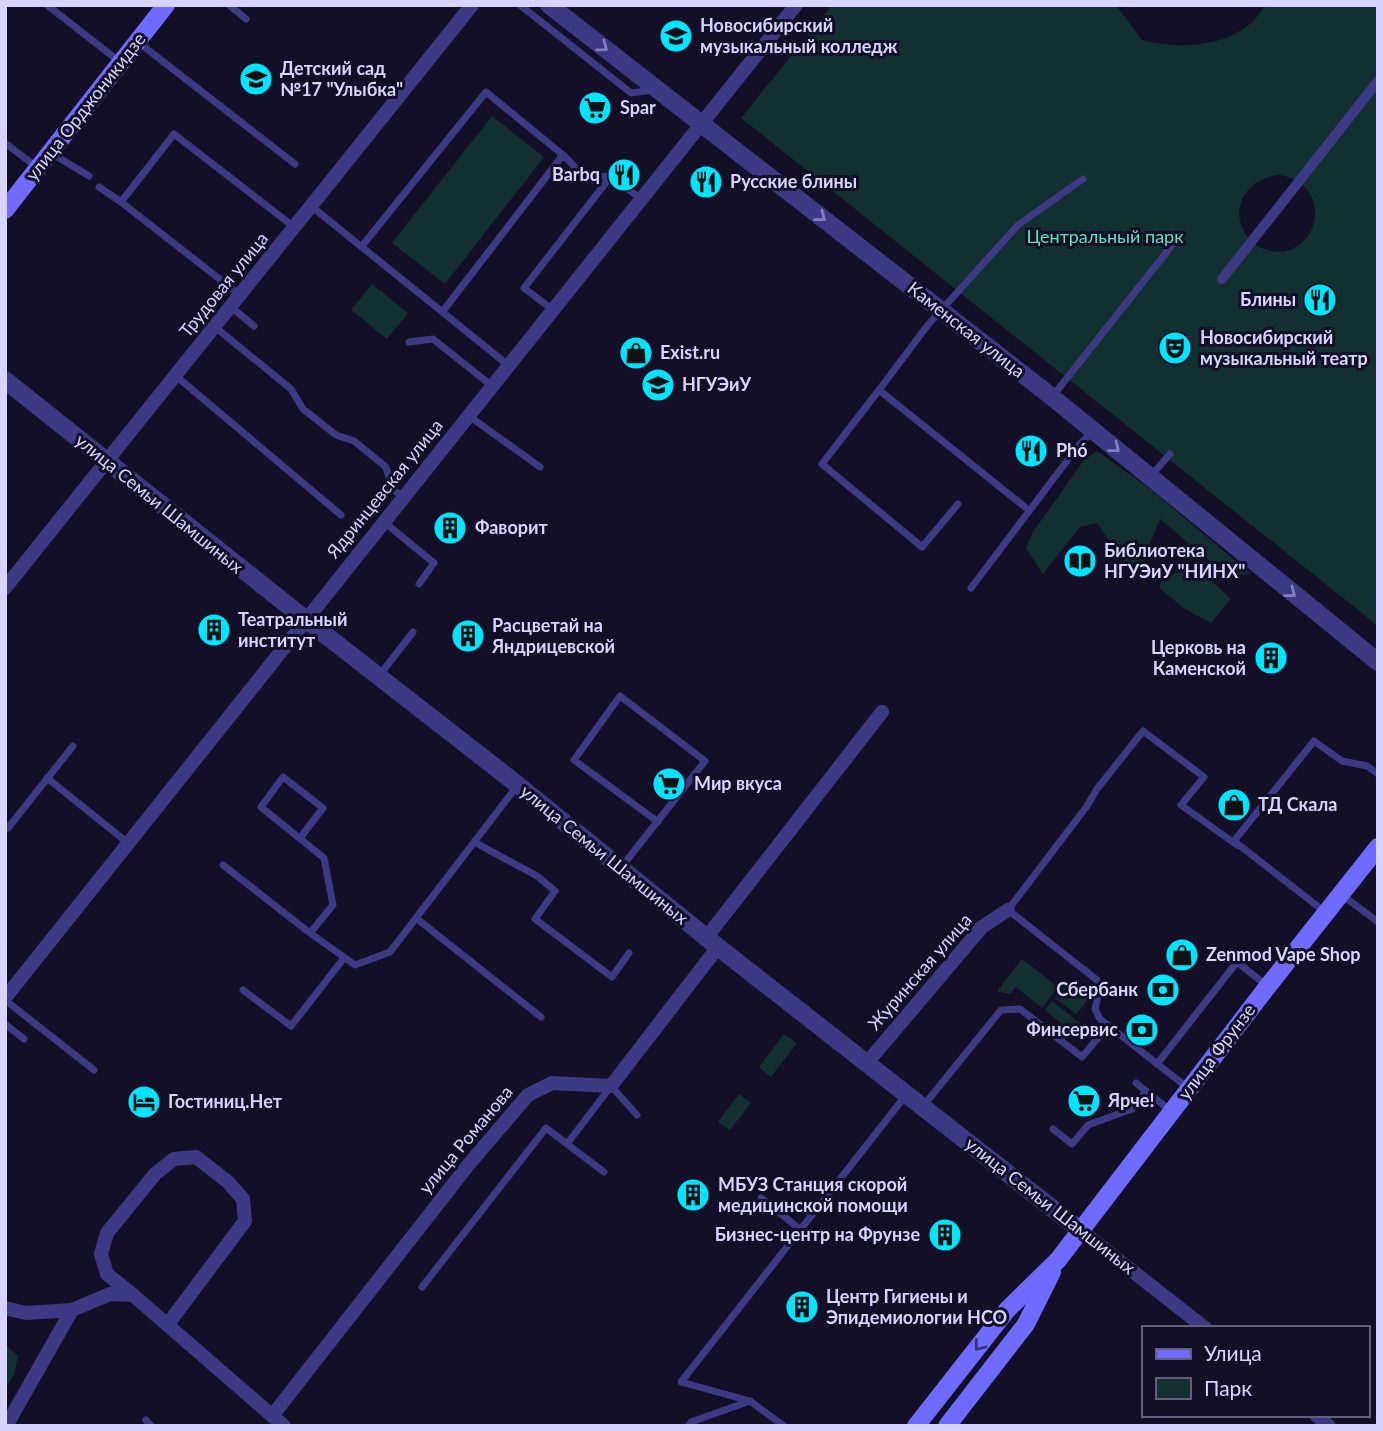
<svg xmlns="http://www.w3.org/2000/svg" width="1383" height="1431" viewBox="0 0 1383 1431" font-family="Lato,sans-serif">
	<rect width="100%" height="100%" fill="#130f26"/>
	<g fill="#12302f" fill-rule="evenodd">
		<path d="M832 5H1116L1142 40C1183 51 1243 47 1265 5H1378V626L741 118ZM1280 175C1341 187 1314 268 1264 249 1257 246 1251 243 1247 236 1227 208 1248 177 1280 175Z"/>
		<path d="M492 116 544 157 445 284 392 243Z"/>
		<path d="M372 284 408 313 387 339 351 310Z"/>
		<path d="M1097 451 1150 489 1250 573 1211 580 1231 599 1211 623 1185 609 1159 588 1163 577 1211 562 1160 519 1142 564 1127 566 1097 523 1080 527 1043 574 1026 548 1033 532 1084 460Z"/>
		<path d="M1022 959 1058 987 1042 1008 1016 987 1010 994 997 991Z"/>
		<path d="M1068 981 1088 996 1087 1001 1076 1014 1055 998Z"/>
		<path d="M1052 1001 1091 1032 1083 1041 1045 1010Z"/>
		<path d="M784 1034 797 1043 771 1077 759 1067Z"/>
		<path d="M739 1094 751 1103 730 1130 718 1122Z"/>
		<path d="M5 1344 18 1356 14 1375 5 1389Z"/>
	</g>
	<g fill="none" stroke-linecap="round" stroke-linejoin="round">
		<g stroke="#3d3a85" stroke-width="7">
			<path d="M47 5 120 62"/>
			<path d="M229 5 246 19"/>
			<path d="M520 5 631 93 653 90"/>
			<path d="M138 42 295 164"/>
			<path d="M5 143 38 168"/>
			<path d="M51 153 89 176"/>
			<path d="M563 155 574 166"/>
			<path d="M588 177 611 176"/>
			<path d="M99 187 121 202"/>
			<path d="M311 206 508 365"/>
			<path d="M362 246 486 92 563 155 443 311"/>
			<path d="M240 295 121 202 174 134 294 227"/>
			<path d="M231 307 254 326"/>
			<path d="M553 310 524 288 611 176 641 199"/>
			<path d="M215 327 291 389 303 409 336 435 354 441 386 467 392 488 403 498"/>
			<path d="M409 342 433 339 492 386"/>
			<path d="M176 376 341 515"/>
			<path d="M879 390 822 464 922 547 958 504"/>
			<path d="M1052 397 1173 244"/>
			<path d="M469 416 540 467"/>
			<path d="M1151 476 1170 454"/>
			<path d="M1025 507 879 390 927 326 1018 225 1083 179"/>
			<path d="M384 522 434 563 419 584"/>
			<path d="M971 588 1079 445 1093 431"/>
			<path d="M379 676 413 632"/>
			<path d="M47 778 128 843"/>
			<path d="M5 826 8 828 73 746"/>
			<path d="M300 838 323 808 283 777 261 807 324 858 333 905 310 933 355 965 390 952 517 786"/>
			<path d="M474 842 537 876 555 891 535 919 612 977 629 953"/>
			<path d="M223 865 310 933"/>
			<path d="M620 869 705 761 620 696 574 760 658 822"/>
			<path d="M1342 895 1378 922"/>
			<path d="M1325 912 1234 841 1314 741 1342 761 1367 766 1378 774"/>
			<path d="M416 918 541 1017"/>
			<path d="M243 990 291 1026 344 958"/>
			<path d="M5 1000 94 1070"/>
			<path d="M5 1024 24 1039"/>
			<path d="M1157 1064 1237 962 1266 985"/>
			<path d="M1136 1083 1171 1111"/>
			<path d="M1188 1088 1100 1019 1095 1009 1100 987 1097 980 1008 910 1087 806 1097 789 1143 731 1204 777 1181 805 1237 845"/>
			<path d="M924 1105 1001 1010 1020 1009 1082 1057 1108 1026"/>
			<path d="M1053 1129 1072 1144 1088 1125 1132 1109 1146 1091"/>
			<path d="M567 1144 604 1172"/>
			<path d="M761 1198 801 1230"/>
			<path d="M422 1287 546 1128 567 1144 611 1086 637 1115"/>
			<path d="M146 1420 151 1426"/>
			<path d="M688 1426 691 1422 750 1401"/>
			<path d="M784 1426 750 1401 681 1382 906 1095"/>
		</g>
		<path stroke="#3d3a85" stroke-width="10" d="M1222 279 1378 81"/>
		<g stroke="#3d3a85" stroke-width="14">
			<path d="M5 588 472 5"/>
			<path d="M706 938 882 712"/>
			<path d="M5 998 796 5"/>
			<path d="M866 1064 982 927 1008 910"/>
			<path d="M1080 1230 1205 1328"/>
			<path d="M133 1295 107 1274 101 1254 107 1233 155 1174 174 1159 196 1157 228 1182 243 1199 245 1221 168 1324"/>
			<path d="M5 1308 26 1313 72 1310 110 1294 133 1295 284 1426"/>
			<path d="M1316 1415 1329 1426"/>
			<path d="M272 1416 469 1164 528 1095 552 1083 611 1086 718 947"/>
			<path d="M6 1426 72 1310"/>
		</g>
		<g stroke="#3d3a85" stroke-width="18">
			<path d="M549 5 1052 397 1378 662"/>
			<path d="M5 380 305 619 518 785 718 947 1080 1230"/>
		</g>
		<g stroke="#6f6bff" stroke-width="18">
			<path d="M5 210 166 5"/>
			<path d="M916 1426 1007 1310 1058 1260 1268 986 1378 847"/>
			<path d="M947 1426 1026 1324 1052 1272"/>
		</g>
	</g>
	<defs><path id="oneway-chevron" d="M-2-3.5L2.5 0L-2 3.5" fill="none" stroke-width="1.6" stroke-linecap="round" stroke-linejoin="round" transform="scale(1.75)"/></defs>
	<g stroke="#837fbc">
		<use href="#oneway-chevron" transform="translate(603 47) rotate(37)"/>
		<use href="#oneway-chevron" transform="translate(821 217) rotate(38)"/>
		<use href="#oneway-chevron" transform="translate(1115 448) rotate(38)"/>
		<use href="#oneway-chevron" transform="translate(1291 593) rotate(38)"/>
	</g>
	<use stroke="#38347d" href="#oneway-chevron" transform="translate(979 1346) rotate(128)"/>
	<defs>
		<symbol id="school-disc" viewBox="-11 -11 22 22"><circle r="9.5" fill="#00e5ff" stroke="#130f26"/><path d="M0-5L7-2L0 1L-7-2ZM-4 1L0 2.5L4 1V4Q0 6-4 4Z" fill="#111"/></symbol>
		<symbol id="supermarket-disc" viewBox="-11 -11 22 22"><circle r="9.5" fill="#00e5ff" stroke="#130f26"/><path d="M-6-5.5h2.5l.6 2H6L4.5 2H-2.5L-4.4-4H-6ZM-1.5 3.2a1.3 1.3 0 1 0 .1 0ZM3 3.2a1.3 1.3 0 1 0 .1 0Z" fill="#111"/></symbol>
		<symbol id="restaurant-disc" viewBox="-11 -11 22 22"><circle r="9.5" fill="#00e5ff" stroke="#130f26"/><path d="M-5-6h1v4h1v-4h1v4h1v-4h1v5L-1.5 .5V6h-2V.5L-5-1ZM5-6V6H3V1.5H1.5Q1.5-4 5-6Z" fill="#111"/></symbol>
		<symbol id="theatre-disc" viewBox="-11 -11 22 22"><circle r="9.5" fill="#00e5ff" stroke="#130f26"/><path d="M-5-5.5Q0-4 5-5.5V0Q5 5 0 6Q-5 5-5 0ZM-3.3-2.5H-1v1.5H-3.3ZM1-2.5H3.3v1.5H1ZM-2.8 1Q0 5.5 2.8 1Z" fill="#111"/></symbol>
		<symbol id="shop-disc" viewBox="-11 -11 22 22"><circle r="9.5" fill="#00e5ff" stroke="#130f26"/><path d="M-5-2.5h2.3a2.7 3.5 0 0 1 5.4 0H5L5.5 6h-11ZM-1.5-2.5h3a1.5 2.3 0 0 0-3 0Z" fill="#111"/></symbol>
		<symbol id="university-disc" viewBox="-11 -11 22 22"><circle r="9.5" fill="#00e5ff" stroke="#130f26"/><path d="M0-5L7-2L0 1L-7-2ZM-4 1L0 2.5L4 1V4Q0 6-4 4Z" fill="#111"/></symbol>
		<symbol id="building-disc" viewBox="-11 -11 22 22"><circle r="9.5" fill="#00e5ff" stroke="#130f26"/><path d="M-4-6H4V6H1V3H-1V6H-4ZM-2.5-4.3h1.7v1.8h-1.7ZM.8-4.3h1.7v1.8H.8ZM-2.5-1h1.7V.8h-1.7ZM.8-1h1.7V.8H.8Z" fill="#111"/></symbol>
		<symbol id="library-disc" viewBox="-11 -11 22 22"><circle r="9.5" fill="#00e5ff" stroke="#130f26"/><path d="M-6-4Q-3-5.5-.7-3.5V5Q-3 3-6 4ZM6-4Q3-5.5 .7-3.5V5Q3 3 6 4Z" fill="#111"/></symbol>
		<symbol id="bank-disc" viewBox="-11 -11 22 22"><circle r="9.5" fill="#00e5ff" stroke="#130f26"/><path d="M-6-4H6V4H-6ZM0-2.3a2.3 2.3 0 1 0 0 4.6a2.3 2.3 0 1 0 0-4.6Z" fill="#111"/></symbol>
		<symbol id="hotel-disc" viewBox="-11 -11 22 22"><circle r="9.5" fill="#00e5ff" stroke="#130f26"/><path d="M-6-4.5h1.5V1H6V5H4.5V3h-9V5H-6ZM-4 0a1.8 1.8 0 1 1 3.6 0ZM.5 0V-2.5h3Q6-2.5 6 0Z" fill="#111"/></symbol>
	</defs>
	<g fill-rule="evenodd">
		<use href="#school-disc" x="657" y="17" width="38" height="38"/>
		<use href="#school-disc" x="237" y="60" width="38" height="38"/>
		<use href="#supermarket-disc" x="576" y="89" width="38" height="38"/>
		<use href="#restaurant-disc" x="605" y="156" width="38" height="38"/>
		<use href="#restaurant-disc" x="687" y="163" width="38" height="38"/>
		<use href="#restaurant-disc" x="1301" y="281" width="38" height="38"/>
		<use href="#theatre-disc" x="1156" y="329" width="38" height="38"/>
		<use href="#shop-disc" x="617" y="334" width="38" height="38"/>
		<use href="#university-disc" x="639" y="366" width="38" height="38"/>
		<use href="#restaurant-disc" x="1012" y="432" width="38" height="38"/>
		<use href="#building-disc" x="431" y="509" width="38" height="38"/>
		<use href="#library-disc" x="1061" y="542" width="38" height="38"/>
		<use href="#building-disc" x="195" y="611" width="38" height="38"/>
		<use href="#building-disc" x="449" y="617" width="38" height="38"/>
		<use href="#building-disc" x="1252" y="639" width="38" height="38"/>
		<use href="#supermarket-disc" x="650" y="765" width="38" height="38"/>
		<use href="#shop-disc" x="1215" y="786" width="38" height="38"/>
		<use href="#shop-disc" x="1163" y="936" width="38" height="38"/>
		<use href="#bank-disc" x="1144" y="971" width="38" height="38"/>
		<use href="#bank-disc" x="1123" y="1011" width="38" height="38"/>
		<use href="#supermarket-disc" x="1065" y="1082" width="38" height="38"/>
		<use href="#hotel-disc" x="125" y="1083" width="38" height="38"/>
		<use href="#building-disc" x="674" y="1176" width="38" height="38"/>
		<use href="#building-disc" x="926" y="1216" width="38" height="38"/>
		<use href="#building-disc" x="783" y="1288" width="38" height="38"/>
	</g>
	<g text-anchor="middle" stroke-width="6" stroke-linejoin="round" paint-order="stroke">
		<g font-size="18" font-weight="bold" fill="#d9d4ff" stroke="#130f26" text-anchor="start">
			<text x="700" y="32">Новосибирский<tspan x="700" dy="21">музыкальный колледж</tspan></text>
			<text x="280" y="75">Детский сад<tspan x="280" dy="21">№17 "Улыбка"</tspan></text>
			<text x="620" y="114">Spar</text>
			<text x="600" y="181" text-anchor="end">Barbq</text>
			<text x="730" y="188">Русские блины</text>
			<text x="1296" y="306" text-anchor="end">Блины</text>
			<text x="1200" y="344">Новосибирский<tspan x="1200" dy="21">музыкальный театр</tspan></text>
			<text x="660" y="359">Exist.ru</text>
			<text x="682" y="391">НГУЭиУ</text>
			<text x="1056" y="457">Phó</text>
			<text x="475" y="534">Фаворит</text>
			<text x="1104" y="557">Библиотека<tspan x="1104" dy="21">НГУЭиУ "НИНХ"</tspan></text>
			<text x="238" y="626">Театральный<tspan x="238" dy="21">институт</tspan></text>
			<text x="492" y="632">Расцветай на<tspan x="492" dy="21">Яндрицевской</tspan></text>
			<text x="1246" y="654" text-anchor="end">Церковь на<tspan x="1246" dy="21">Каменской</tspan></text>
			<text x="694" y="790">Мир вкуса</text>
			<text x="1258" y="811">ТД Скала</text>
			<text x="1206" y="961">Zenmod Vape Shop</text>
			<text x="1138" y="996" text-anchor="end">Сбербанк</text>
			<text x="1118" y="1036" text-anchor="end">Финсервис</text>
			<text x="1108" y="1107">Ярче!</text>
			<text x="168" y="1108">Гостиниц.Нет</text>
			<text x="718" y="1191">МБУЗ Станция скорой<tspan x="718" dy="21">медицинской помощи</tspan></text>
			<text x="920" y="1241" text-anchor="end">Бизнес-центр на Фрунзе</text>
			<text x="826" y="1303">Центр Гигиены и<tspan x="826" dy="21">Эпидемиологии НСО</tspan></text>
		</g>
		<g font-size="18" fill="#d9d4ff" stroke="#130f26">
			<text transform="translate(86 107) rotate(-52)" y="6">улица Орджоникидзе</text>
			<text transform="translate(224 285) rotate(-51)" y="6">Трудовая улица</text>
			<text transform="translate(966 330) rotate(38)" y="6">Каменская улица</text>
			<text transform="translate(385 489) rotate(-51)" y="6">Ядринцевская улица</text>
			<text transform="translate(159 504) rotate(39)" y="6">улица Семьи Шамшиных</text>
			<text transform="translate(604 855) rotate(39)" y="6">улица Семьи Шамшиных</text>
			<text transform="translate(920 972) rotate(-49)" y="6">Журинская улица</text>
			<text transform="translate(1217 1052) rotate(-53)" y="6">улица Фрунзе</text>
			<text transform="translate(466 1140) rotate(-50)" y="6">улица Романова</text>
			<text transform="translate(1050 1206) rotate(38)" y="6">улица Семьи Шамшиных</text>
		</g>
		<g font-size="18" fill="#5fe0c0" stroke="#130f26">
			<text x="1105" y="243">Центральный парк</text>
		</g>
	</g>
	<rect width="1383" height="1431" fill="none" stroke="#d9d4ff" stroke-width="14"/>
	<rect x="1142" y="1326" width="228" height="91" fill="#130f26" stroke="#625e7d" stroke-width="2"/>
	<rect x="1156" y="1349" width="35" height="10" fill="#6f6bff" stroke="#625e7d" stroke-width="2"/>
	<text x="1204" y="1361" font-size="21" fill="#d9d4ff">Улица</text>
	<rect x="1156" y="1378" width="35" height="21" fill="#12302f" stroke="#625e7d" stroke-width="2"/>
	<text x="1204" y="1396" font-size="21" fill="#d9d4ff">Парк</text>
</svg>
